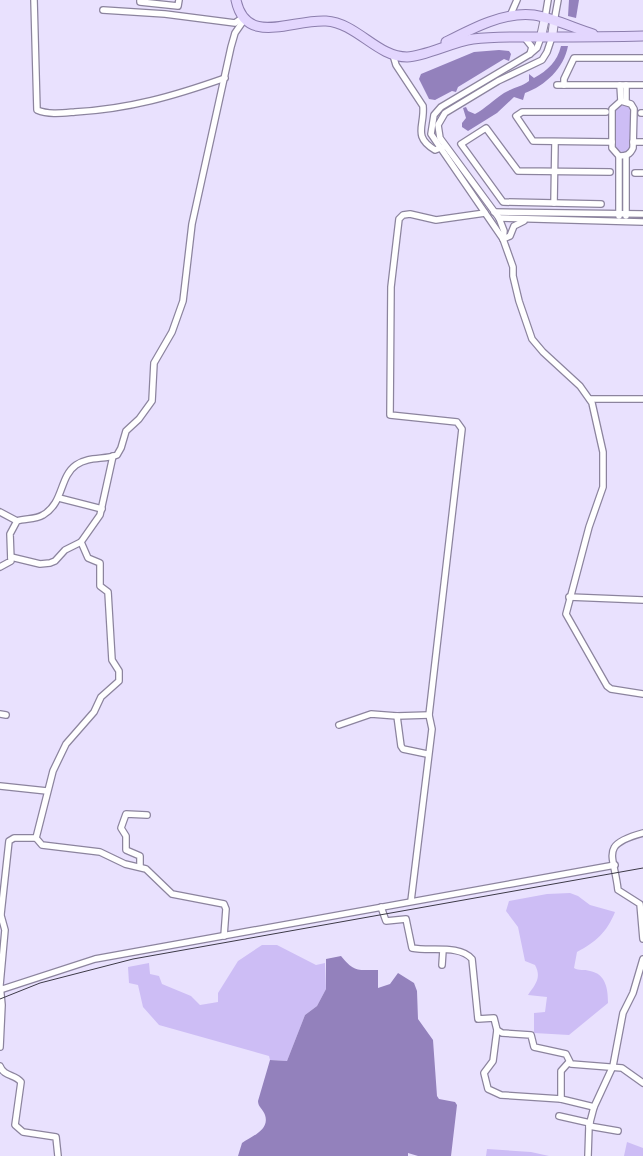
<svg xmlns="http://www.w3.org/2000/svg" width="643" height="1156" viewBox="0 0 643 1156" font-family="'Roboto Serif',serif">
	<rect width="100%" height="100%" fill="#e9e1fe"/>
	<g fill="#cdbdf5">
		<path d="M620 104 630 106 632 110 630 151 625 153 615 149 614 110Z"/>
		<path d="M570 893 578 896 590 905 615 912C607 932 596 942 577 952L574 968C579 971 584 969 590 971 606 974 608 989 608 1003L569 1035 534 1033V1013L545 1012 547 997 528 995C535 985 542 978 535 965L525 961 518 927 506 911 509 901 547 894Z"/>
		<path d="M262 945H277L316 965 325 963 326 989 317 1006 305 1015 287 1061 270 1060 269 1056 159 1025 143 1007 138 985 129 983 128 967 149 963 150 974 159 976 162 984 191 996 200 1005 218 1002V993L238 961Z"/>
		<path d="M627 1142 643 1148V1156H624Z"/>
		<path d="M487 1149 531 1152 549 1156H486Z"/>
	</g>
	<g fill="#9381bc">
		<path d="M569 0H579L576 18 568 16Z"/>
		<path d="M561 46H568C564 68 545 86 525 93L523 100 514 97 497 113 468 131 462 127V123L466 118 463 108 466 107 468 111 475 114C486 108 493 100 504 93 512 88 521 87 529 81V74L534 78C548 70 557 62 561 46Z"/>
		<path d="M499 50 509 51 511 54 509 61 504 59 458 87 456 92 452 91 435 100 429 99 419 79 421 74 474 52Z"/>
		<path d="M341 956C354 972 357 970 378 970V988L390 984 398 973 414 983 417 991 418 1019 433 1040 437 1096 439 1099 455 1102 457 1105 451 1156H418L408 1153V1156H238L242 1143C252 1136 270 1130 265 1115 263 1109 258 1107 258 1101L270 1060 287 1061 305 1015 317 1006 326 989V959Z"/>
	</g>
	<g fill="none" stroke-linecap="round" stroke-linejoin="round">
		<defs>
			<g id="street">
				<path d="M34 0 37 110C49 115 63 113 75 112 129 109 174 96 225 78"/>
				<path d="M140 0V2L178 6 179 0"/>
				<path d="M103 10 165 14 235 23 242 18"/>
				<path d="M510 16 517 0"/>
				<path d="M545 18 548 0"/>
				<path d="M554 22 558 0"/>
				<path d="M524 37 532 47 530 54"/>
				<path d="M541 37 537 48 530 54 441 107 434 115 431 134 503 239 513 267V276L519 301 532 339 543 352 580 386 592 403 603 452V487L589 527 566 614 607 686 611 689 643 694"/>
				<path d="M393 55 396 65 423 106C425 126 412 136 435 150L443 147"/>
				<path d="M557 85H643"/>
				<path d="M564 85V79L574 58H643"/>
				<path d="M620 85 621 101"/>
				<path d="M626 85V102"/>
				<path d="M621 101 631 104 634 109 633 148C630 155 626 156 619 156L612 148V109Z"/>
				<path d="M606 112H522L516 116 533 141 612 142"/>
				<path d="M641 113H643"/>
				<path d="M633 142H643"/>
				<path d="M619 156V216"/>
				<path d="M626 156V216"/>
				<path d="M635 173H643"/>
				<path d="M554 203 555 142"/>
				<path d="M601 204 503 202 461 144 486 128 518 171 610 172"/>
				<path d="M494 212 643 214"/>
				<path d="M499 218 643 222"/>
				<path d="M503 239 504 231 499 218 440 138 438 125 445 113 498 81 542 60 547 52 552 37"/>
				<path d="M503 239 510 236 514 226 524 221"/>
				<path d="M590 399H643"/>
				<path d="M113 456 100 515 81 542 88 558 100 563V586L108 592 112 660 119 671V681L101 697 94 712 66 744 53 771 36 838 42 845 100 852 125 864 146 869 172 894 224 904 226 909 224 936"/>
				<path d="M59 498 102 509"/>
				<path d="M0 512 17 521"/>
				<path d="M11 557 40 564 50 563 55 561 65 550 81 542"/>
				<path d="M0 567 11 561 10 534 17 521C25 518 35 520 43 515 64 503 59 477 76 465 89 456 104 460 117 455L121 448 126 431 139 419 152 401 154 363 172 332 183 301 192 224 231 47 235 33 244 20"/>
				<path d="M569 597 643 600"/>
				<path d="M0 714 6 715"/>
				<path d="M397 716 401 746 403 749 427 754"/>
				<path d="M339 725 371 714 397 716 429 715"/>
				<path d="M0 786 47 791"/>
				<path d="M643 833C599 845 614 854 618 890L640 904 643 939"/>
				<path d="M140 866V856L126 850V836L121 828 126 814 147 815"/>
				<path d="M411 901 432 729 429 715 462 429 457 422 390 415 391 287 399 219 403 215 410 214 436 220 485 213"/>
				<path d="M381 907 386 921 406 919 412 948C430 952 459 944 472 959L478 1019 494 1018 497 1030 502 1033 531 1035 534 1047 566 1054 571 1064 622 1068 643 1083"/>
				<path d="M0 912 5 930 0 985 2 1005 0 1047"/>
				<path d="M1 914 9 841 14 838H36"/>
				<path d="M442 965 443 950"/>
				<path d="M0 990 95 959 615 865"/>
				<path d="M497 1030 493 1061 484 1073 488 1089 501 1095 561 1099 594 1107"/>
				<path d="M0 1066C4 1077 15 1074 21 1082L15 1125 23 1132 56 1137 58 1156"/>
				<path d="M561 1099V1071L569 1062"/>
				<path d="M559 1116 590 1123"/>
				<path d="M589 1126 618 1131"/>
				<path d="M588 1156 589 1126 594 1107 613 1066 623 1013 633 993 643 959"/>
			</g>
			<g id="secondary">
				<path d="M541 37 545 18"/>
				<path d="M552 37 554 22"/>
			</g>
			<g id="primary">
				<path d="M236 0C246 47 292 19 326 21 357 23 377 57 407 57 426 56 452 42 473 39 495 36 518 37 541 37 575 37 609 37 643 36"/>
				<path d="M446 42C471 29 505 11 534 15 553 18 574 28 593 34"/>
			</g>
		</defs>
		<use href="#street" stroke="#8c849e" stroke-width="8"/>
		<use href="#secondary" stroke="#8c849e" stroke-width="10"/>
		<use href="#primary" stroke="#8c7ead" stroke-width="11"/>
		<use href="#street" stroke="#fff" stroke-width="5.5"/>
		<use href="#secondary" stroke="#f1ebff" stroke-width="8"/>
		<use href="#primary" stroke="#e3d6fe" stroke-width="9"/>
		<path stroke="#3d3a47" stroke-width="1" d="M0 999 40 983 133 959 643 868"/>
	</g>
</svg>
